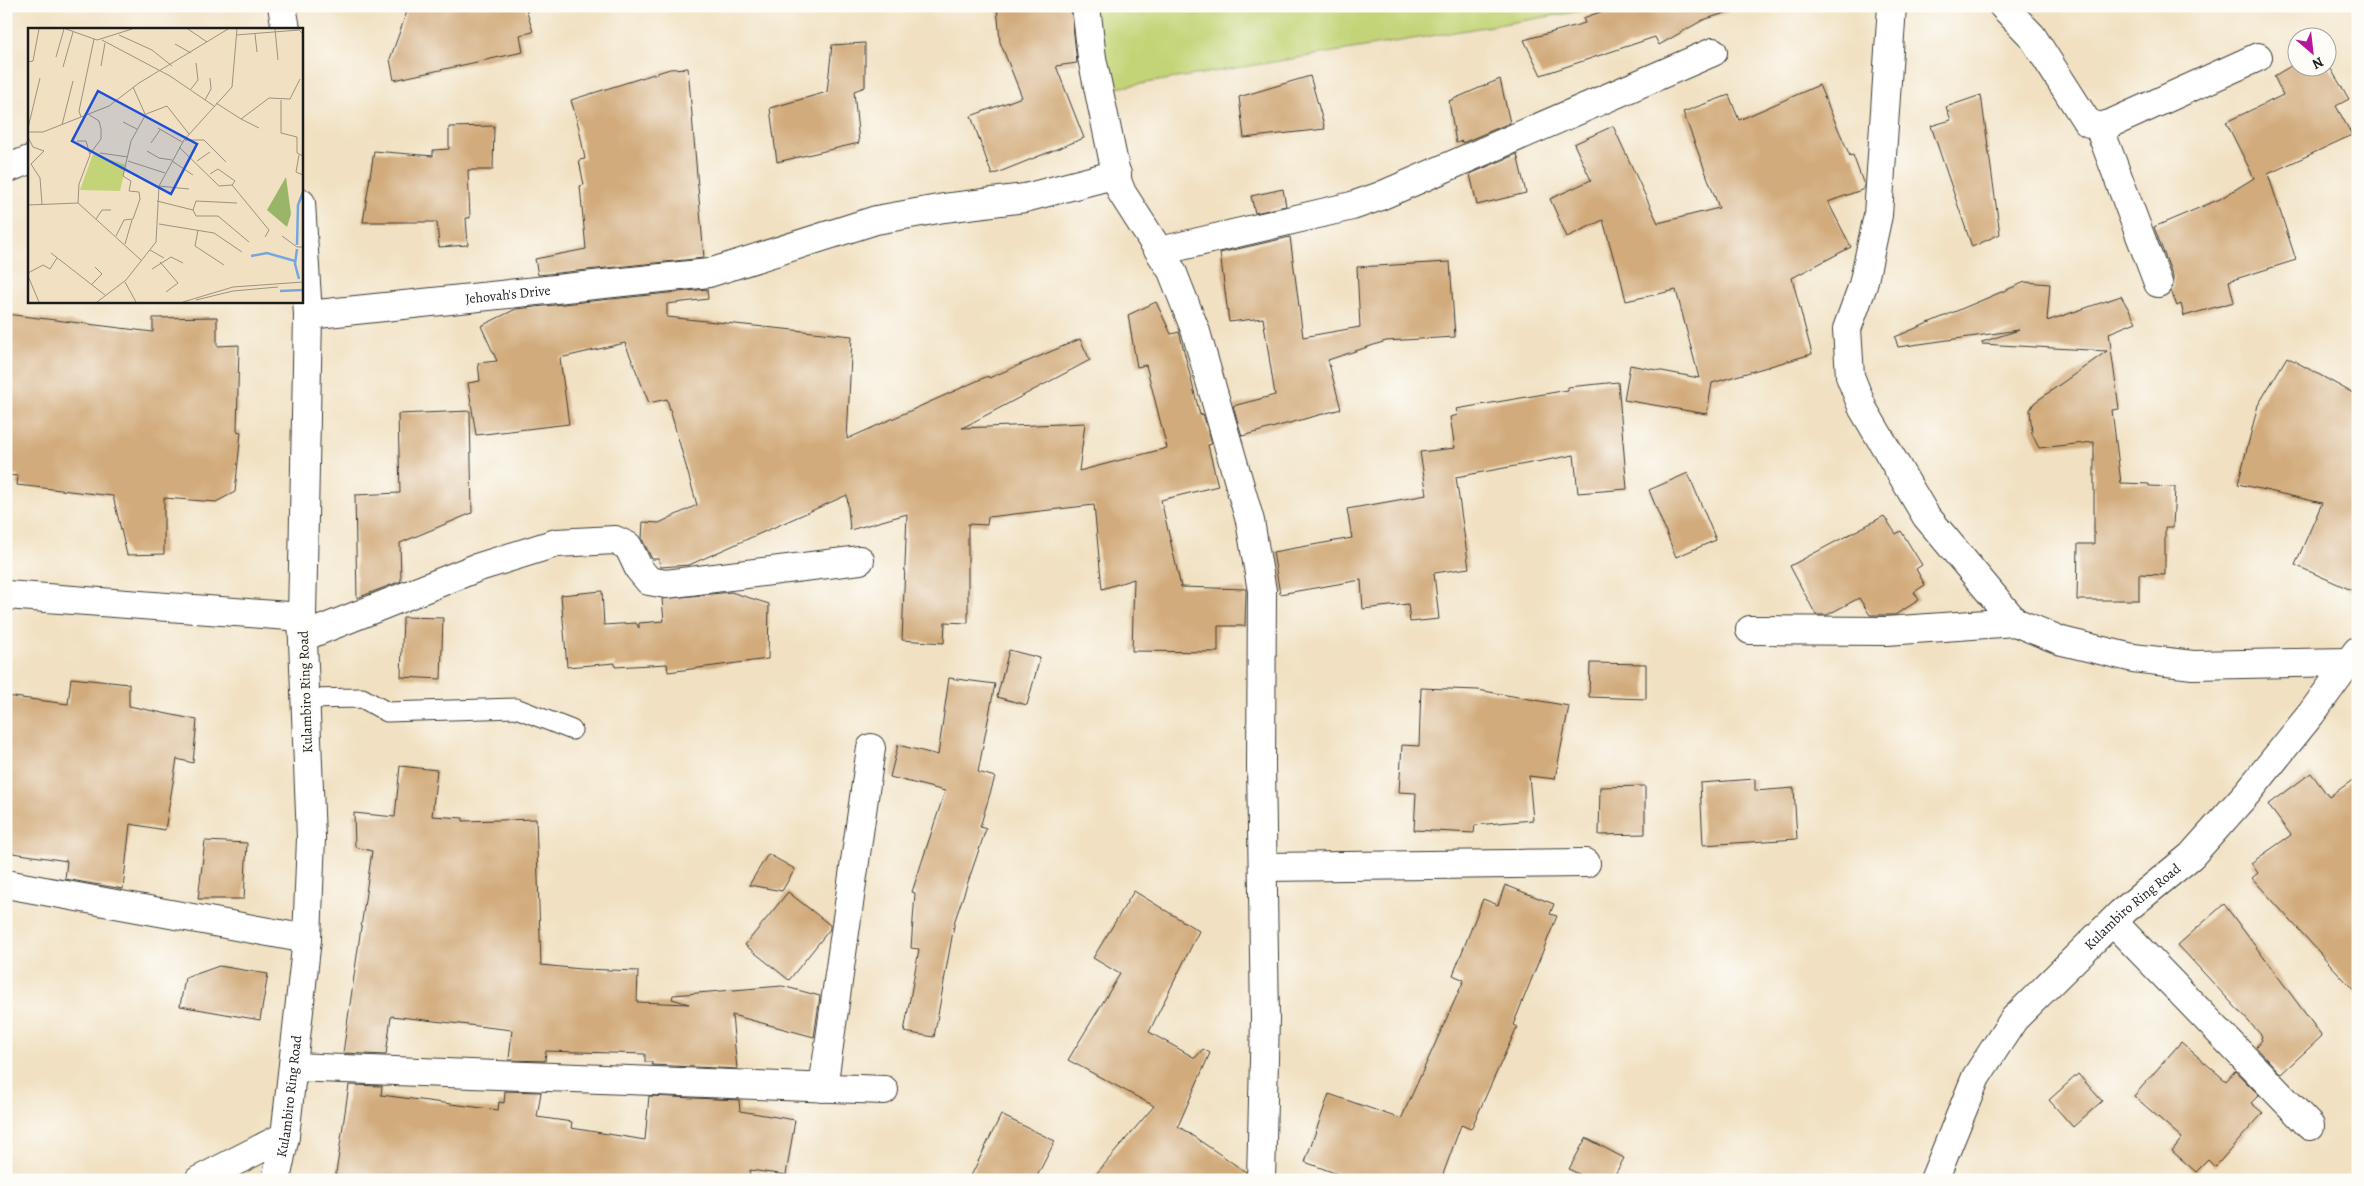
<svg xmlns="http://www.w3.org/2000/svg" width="2364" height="1186" viewBox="0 0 2364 1186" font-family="Alegreya,serif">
	<rect width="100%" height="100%" fill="#fdfcf7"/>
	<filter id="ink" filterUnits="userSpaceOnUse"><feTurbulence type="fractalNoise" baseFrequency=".02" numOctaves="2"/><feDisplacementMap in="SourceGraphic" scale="10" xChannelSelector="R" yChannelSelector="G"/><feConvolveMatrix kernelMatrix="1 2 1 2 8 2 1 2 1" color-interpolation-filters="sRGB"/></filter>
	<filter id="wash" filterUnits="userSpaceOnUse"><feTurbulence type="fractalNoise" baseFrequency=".0096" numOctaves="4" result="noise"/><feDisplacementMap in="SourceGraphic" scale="20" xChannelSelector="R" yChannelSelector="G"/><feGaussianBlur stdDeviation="1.12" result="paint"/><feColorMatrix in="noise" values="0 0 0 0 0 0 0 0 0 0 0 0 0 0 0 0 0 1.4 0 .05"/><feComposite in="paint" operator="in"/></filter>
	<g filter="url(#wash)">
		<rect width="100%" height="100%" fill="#f1e1c2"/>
		<path fill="#c2d477" stroke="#6f784a" d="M1092 6H1612L1104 90Z"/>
		<g id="blocks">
			<g fill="#d2ab7b">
				<path d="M409 6H525L533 32 520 35 523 52 394 80 390 59Z"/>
				<path d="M997 6H1071L1077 63 1056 66 1084 138 992 175 971 116 1022 97 1000 42Z"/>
				<path d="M1617 6H1729L1728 12 1703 20 1659 45 1655 37 1541 75 1524 40 1585 23 1583 18Z"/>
				<path d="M865 43V87L854 91 859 143 777 162 770 108 827 92 832 45Z"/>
				<path d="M2326 61 2349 99 2336 106 2352 135 2268 174 2296 260 2229 281 2234 302 2184 316 2181 304 2177 306 2171 291 2173 285V277L2154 227 2220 199 2254 178 2226 122 2283 95 2274 76 2296 63V68H2326Z"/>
				<path d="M688 68 704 258 538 275 535 259 586 249 580 186 584 185 579 160 585 159 579 128 571 100 670 69Z"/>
				<path d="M1310 76 1325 129 1244 138 1239 97Z"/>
				<path d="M1500 79 1510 123 1462 143V141L1456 143 1449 101Z"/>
				<path d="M1819 85 1850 156 1853 155 1864 185V189L1828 202 1851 247 1792 278 1812 354 1712 383 1707 414 1624 400 1630 365 1699 378 1676 290 1626 301 1617 263H1615L1603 220 1567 237 1550 199 1591 180 1574 144 1613 126 1658 223 1719 208 1683 112 1729 95 1739 120Z"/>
				<path d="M1981 95 2000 234 1972 247 1931 126 1951 120 1946 107Z"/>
				<path d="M494 126 493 170H468L470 218H466L468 245 439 247 437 222H363L374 151 433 156V150L449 149V127Z"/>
				<path d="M1517 154 1526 193 1477 205 1470 174Z"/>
				<path d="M1283 189 1286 206 1255 213 1251 196Z"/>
				<path d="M1290 237 1303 337 1360 327 1357 267 1450 262 1455 337 1386 341 1328 360 1341 409 1242 436 1233 406 1275 395 1263 318 1229 322 1220 253Z"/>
				<path d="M2025 282 2050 284 2047 321 2121 296 2136 322 2109 333 2119 409 2112 410 2121 483 2149 484V486L2175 487 2173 527H2165V575L2139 574V600H2077L2078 544H2094V442L2039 448 2032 434 2030 410 2034 403 2107 351 1982 344V342L2019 330 1898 347 1895 337Z"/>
				<path d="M707 289 708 299 667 304V317L852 336 847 439 988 376 989 378 1080 339 1090 360 962 428 1085 423 1079 471 1167 448 1146 365 1137 367 1128 315 1156 302 1171 334 1179 332 1180 335 1200 415 1203 414 1212 444 1208 445 1218 486 1161 500 1181 587 1246 589 1245 626H1218V652L1132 651 1134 579 1102 589 1094 505 988 517 987 525 968 524V623L945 622 944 643 902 640 907 514 850 530 847 495 689 565 660 567 659 559H652L642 539 643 522 659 523 697 505 667 399 649 403 625 343 560 358 569 424 476 435 468 383 480 381 478 363 497 361 481 326 516 309Z"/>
				<path d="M6 314 153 332V318L217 317V346L239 345 237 431 241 432 235 492 216 502 164 498V554L127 555 113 496 17 485 18 476 6 475Z"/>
				<path d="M2287 357 2358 396V593L2295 565 2322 503 2238 484 2258 405Z"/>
				<path d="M1618 382 1627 489 1578 493 1574 455 1456 477 1469 568 1434 573 1439 619 1410 622 1408 604 1363 609 1361 580 1280 594 1273 552 1352 538 1347 509 1427 495 1420 452 1455 448 1450 417 1458 415 1456 409 1568 390V387Z"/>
				<path d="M470 411 472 513 400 543 401 581 357 598 355 495 400 493 398 414Z"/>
				<path d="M1688 473 1716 540 1676 557 1649 490Z"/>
				<path d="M1884 516 1896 534 1901 531 1922 565 1916 569 1925 585 1914 592 1919 600 1895 615H1870L1859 598 1827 615H1816L1790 566Z"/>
				<path d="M602 591 604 625 636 623 639 628V623L664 621 662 599 731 592 769 604 768 659 668 672 667 664 615 667V663L567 667 561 595Z"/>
				<path d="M403 617 443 618 441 679 401 677Z"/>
				<path d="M1009 650 1040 658 1027 705 997 697Z"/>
				<path d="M1590 663 1646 664V699L1589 697Z"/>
				<path d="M71 678 129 684V706L197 720 193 763 177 759 165 830 130 824 123 889 65 879 67 861 6 852V696L68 704Z"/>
				<path d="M949 678 995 684 978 772 995 777 980 827 986 829 955 920 934 1037 904 1032 919 949 911 948 915 893 912 892 945 791 890 777 898 745 938 755Z"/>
				<path d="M1421 688 1478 690 1569 706 1555 779 1529 776 1533 820 1475 825 1474 833 1414 830 1416 793 1399 792 1402 745 1419 746Z"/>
				<path d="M400 766 437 770 432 816 463 818V821L536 819 541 965 581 969 638 971 637 1002 689 1004 672 999 673 995 782 986 820 996 814 1037 732 1015 737 1069 652 1065V1062H645V1054L546 1051 545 1061 509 1060 512 1030 391 1016 386 1055 343 1053 372 851 355 847 354 813 395 817Z"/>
				<path d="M2311 773 2329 797 2358 776V995L2252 878 2258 873 2251 863 2291 835 2268 805Z"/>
				<path d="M1755 779V791L1794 788 1797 839 1703 845 1700 783Z"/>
				<path d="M1645 786V834L1599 835 1600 787Z"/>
				<path d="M205 841 247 843 244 899H198Z"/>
				<path d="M768 854 795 869 782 891 749 885Z"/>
				<path d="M1505 885 1554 904 1550 914 1557 916 1513 1025 1517 1027 1471 1129 1461 1125 1441 1180H1354L1305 1162 1329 1094 1401 1119 1464 980 1453 975 1483 899 1498 905Z"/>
				<path d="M1134 891 1199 931 1149 1032 1195 1058 1203 1049 1210 1053 1178 1126 1246 1172 1245 1180H1091L1154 1106 1068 1060 1120 974 1093 958Z"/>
				<path d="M788 892 830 925V929L789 980 745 945Z"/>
				<path d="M2224 904 2322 1036 2281 1074 2256 1047 2262 1040 2261 1038 2262 1036 2178 945Z"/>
				<path d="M219 966 268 974 260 1020 180 1006 185 978Z"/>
				<path d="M2181 1042 2226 1081 2235 1071 2259 1095 2251 1103 2263 1113 2215 1167 2208 1160 2196 1172 2172 1151 2182 1138 2134 1096Z"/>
				<path d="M2078 1074 2102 1101 2073 1127 2049 1100Z"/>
				<path d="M349 1085 382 1086 381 1095 498 1110 499 1102 504 1103 505 1091 541 1092 537 1117 572 1122 571 1128 645 1140 649 1096 739 1100 740 1111 795 1120 786 1175 750 1170 749 1180H335Z"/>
				<path d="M1001 1115 1055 1141 1035 1180H969Z"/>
				<path d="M1586 1138 1624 1158 1612 1180H1590L1569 1169Z"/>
			</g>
		</g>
	</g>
	<g filter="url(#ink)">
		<use href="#blocks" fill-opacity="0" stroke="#3c3a35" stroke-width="1"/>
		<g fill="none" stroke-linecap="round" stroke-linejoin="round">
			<defs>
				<path id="service" d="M305 699 362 698 387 712 516 708 572 730"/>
				<g id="minor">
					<path d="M1086 6 1092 58 1118 183 1122 193 1172 271 1196 332 1250 521 1262 591 1261 765 1265 1019 1261 1180"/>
					<path d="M1892 6 1878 215 1863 285 1847 329 1850 376 1863 409 1926 516 2015 622 2062 641 2133 658 2193 665 2349 662"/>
					<path d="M2003 6 2032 36 2087 122 2099 127 2110 124 2258 57"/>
					<path d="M2099 127 2158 283"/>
					<path d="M6 169 29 160"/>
					<path d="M1160 251 1352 206 1378 197 1713 52"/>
					<path id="s1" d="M308 315 709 273 876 220 944 208 1025 198 1117 174"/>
					<path d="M6 595 302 617"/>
					<path d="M1750 630 1886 631 2015 622"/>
					<path d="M303 637 476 568 556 543 615 540 628 546 639 569 649 581 666 584 860 560"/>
					<path d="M1263 867 1586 863"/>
					<path d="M6 884 307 939"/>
					<path d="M2113 922 2310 1126"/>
					<path d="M293 1067 884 1090"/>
					<path d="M823 1088 871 748"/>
					<path d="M199 1180 285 1136"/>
					<path id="s2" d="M1934 1180 1976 1077 2014 1019 2121 913 2191 856 2248 792 2311 714 2357 651"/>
				</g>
				<g id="tertiary">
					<path d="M282 6 286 29"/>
					<path id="s3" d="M276 1180 285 1136 307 939 311 838 302 617 308 315 301 203"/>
				</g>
			</defs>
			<use href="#service" stroke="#3c3a35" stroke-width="21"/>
			<use href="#minor" stroke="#3c3a35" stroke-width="30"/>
			<use href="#tertiary" stroke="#3c3a35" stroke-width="30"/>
			<use href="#service" stroke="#fff" stroke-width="19"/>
			<use href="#minor" stroke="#fff" stroke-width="28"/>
			<use href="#tertiary" stroke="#fff" stroke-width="28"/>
		</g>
	</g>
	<g text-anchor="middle" stroke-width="5" stroke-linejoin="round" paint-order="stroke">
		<g font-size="14" fill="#1c1c1c" stroke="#fdfcf7">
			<text dy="5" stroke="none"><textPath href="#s1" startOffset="201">Jehovah's Drive</textPath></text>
			<text transform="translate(305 692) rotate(-92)" y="5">Kulambiro Ring Road</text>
			<text dy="5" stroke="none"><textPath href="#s2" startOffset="344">Kulambiro Ring Road</textPath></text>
			<text dy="5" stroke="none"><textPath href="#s3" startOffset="85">Kulambiro Ring Road</textPath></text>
		</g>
	</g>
	<g transform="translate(28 28)">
		<rect width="275" height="275" fill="#f1e1c2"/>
		<path d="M65 126 98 137 92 163 52 162Z" fill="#c2d477"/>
		<path d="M258 149 263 186 259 199 239 182Z" fill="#99b668"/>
		<path fill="none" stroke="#75a6e0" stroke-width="2.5" d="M269 217 270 177 275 164M269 221 267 236 271 251M223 228 239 225 267 233M252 263 275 262"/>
		<path fill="none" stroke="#9c9280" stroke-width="1" d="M38 1 69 12 104 1M160 1 179 14M247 1 250 32M227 6 229 24M91 7 124 22 144 38M208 7 271 2 275 6M74 12 142 48 186 78M147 16 163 25M28 29 36 1M0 34 5 33 11 1M73 38 77 15M35 39 45 4M105 59 117 86M163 61 170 52 168 35M177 72 183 61 182 50M253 72V105L269 109V125L275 128M188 75 213 91 241 70 262 71 272 51M60 86 71 93 73 101V111L62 126M118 86 139 78 161 106M53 89 51 83 66 11M213 91 231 100M95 94 109 101M34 97 45 53M0 100 12 50M130 100 154 114M0 104H15L81 78 111 55 200 1M0 109 5 119 16 123 3 136 12 150 14 176M157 112H176L198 134M49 113H58L62 127 51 156 50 175M123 115 132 102M151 119 191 158 204 157M119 123 131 130 144 132M72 125 100 129M271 127 268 144 275 147M100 133 137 145M144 133 165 147M169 133 182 124M182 146 190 141 207 153 204 157M204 157 241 202 237 209M131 158 161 161M129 173 165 182M50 175 113 232M209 175 168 173 165 182 168 188H190L221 214M0 177 50 175M68 191 74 182H83M131 196 186 205 214 224M170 202 167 218 196 237M88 208 96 192 105 191 112 171 111 164 101 163 103 153 95 148 103 113 118 86M254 208 269 219H275M97 216 104 192M122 222 136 230M23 225 77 267M132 234 150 255 138 264M124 241 143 229 155 235M0 245 15 237 22 241 29 230M0 248 11 274M97 254 108 274M64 256 74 246 67 239M168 272 205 263 250 259M69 274 98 252 128 214 131 158 156 112 204 59 209 1M155 274 205 259 275 254"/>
		<path fill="#1d4ed8" fill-opacity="0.15" stroke="#1d4ed8" stroke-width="2.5" d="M70 63 169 116 143 166 44 113Z"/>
		<rect width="275" height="275" fill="none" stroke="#1c1c1c" stroke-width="2.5"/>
	</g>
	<rect width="2364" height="1186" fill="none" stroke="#fdfcf7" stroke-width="25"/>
	<g transform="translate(2312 52) rotate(152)"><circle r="24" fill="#fdfcf7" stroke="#a3a29f"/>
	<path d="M0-4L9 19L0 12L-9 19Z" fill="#b5179e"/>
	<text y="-8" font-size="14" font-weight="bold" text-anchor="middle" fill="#1c1c1c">N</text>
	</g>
</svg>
